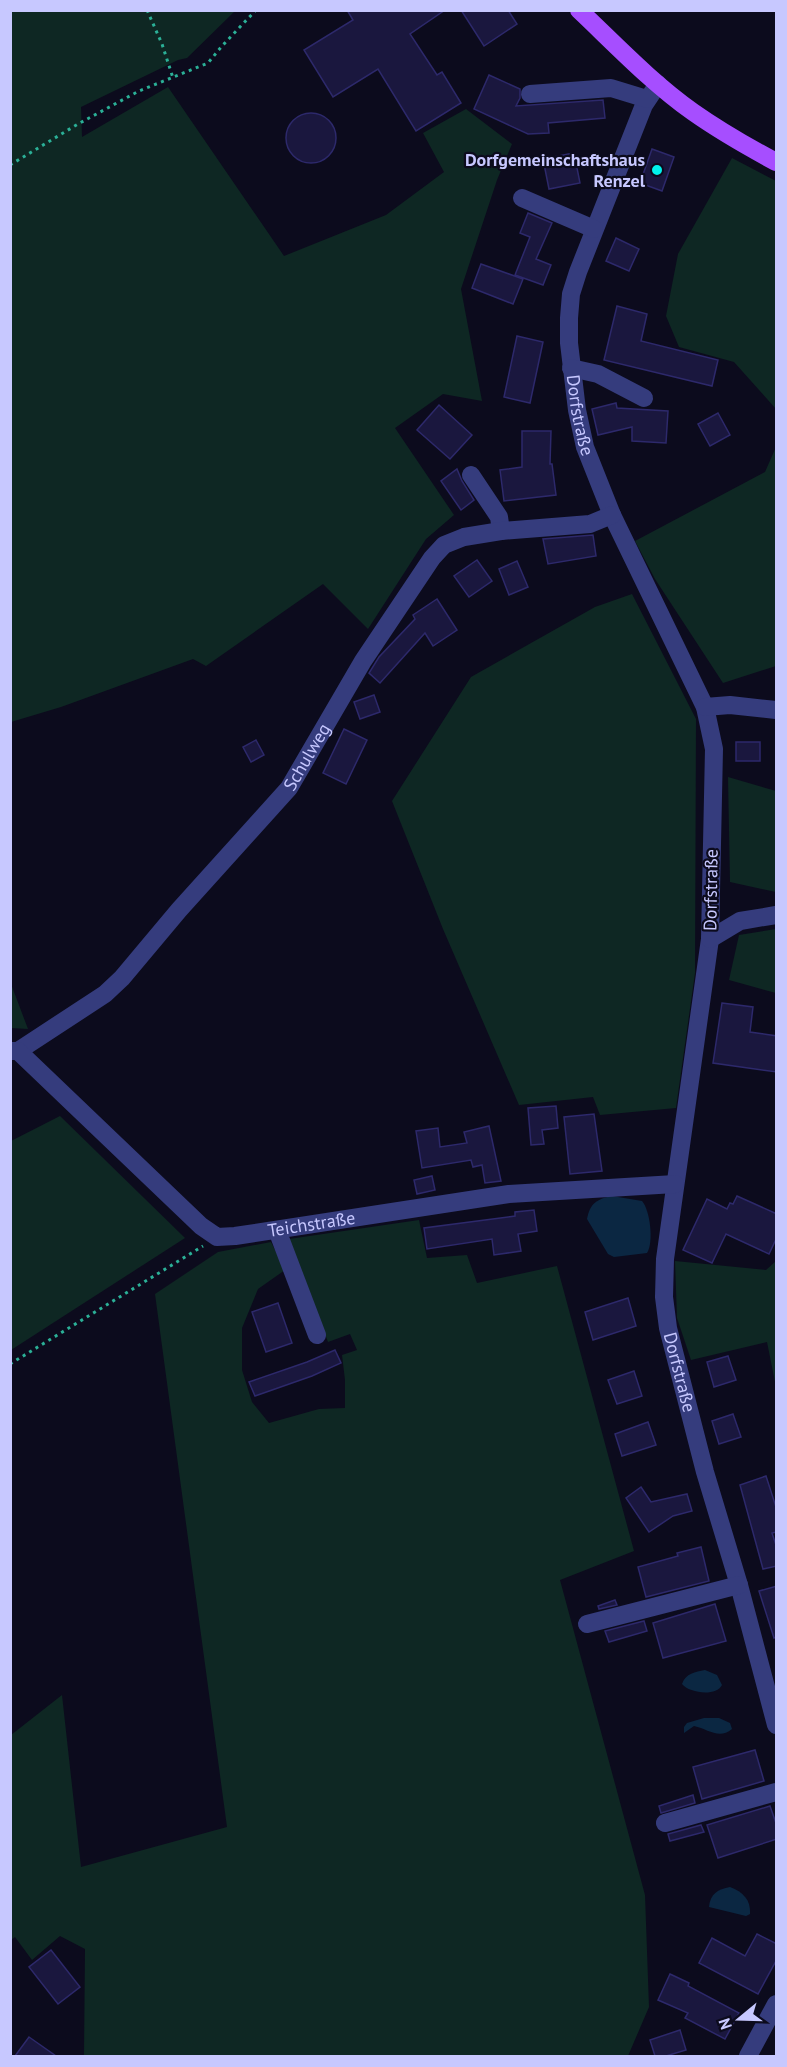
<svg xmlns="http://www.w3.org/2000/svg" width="787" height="2067" viewBox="0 0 787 2067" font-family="'PT Sans',sans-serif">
	<rect width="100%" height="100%" fill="#0c0b1d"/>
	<g fill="#0e2723">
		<path d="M11 10 235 11 187 58 178 60 81 107 82 137 168 87 284 256 386 215 444 172 423 133 466 109 512 144 497 180 461 289 482 401 443 394 395 428 454 515 426 539 368 629 323 584 206 666 193 659 61 707 11 722Z"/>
		<path d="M732 158 776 181V409L734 362 679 347 666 316 678 254Z"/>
		<path d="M776 447V666L723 683 655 579 635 541 765 472Z"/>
		<path d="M632 594 696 719 695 973 676 1108 600 1115 593 1097 519 1105 443 929 392 801 471 677 595 607Z"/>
		<path d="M728 777 776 791V892L730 882Z"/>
		<path d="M776 929V993L729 980 739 935Z"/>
		<path d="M10 984H11L28 1029 11 1028Z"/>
		<path d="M60 1116 185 1238 11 1350V1141Z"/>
		<path d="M419 1220 427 1258 467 1255 477 1283 557 1266 634 1551 560 1580 645 1895 649 2007 628 2056H84L85 1949 60 1936 32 1960 15 1937 11 1940V1735L62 1695 81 1867 227 1827 155 1294 218 1252 271 1242 285 1270 258 1289 242 1328V1370L252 1402 269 1423 319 1409 345 1408V1380L342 1355 357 1350 350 1334 328 1342 289 1239Z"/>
		<path d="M675 1261 766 1270 776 1261V1404L775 1382 767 1342 691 1360 677 1318Z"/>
	</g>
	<g fill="#0b2742">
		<path d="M612 1196 642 1201C650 1210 654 1242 647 1253L614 1257 608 1254 587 1219C590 1203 597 1199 612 1196Z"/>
		<path d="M705 1670 717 1675 722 1685C716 1697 689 1693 682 1684 686 1673 695 1672 705 1670Z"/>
		<path d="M704 1718H719L730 1723 732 1729C719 1740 708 1729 694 1726L684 1733V1727L687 1723Z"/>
		<path d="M730 1887C743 1892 751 1900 750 1914L746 1916 709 1907C710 1894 718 1889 730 1887Z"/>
	</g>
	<g fill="#1a173e" stroke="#2d296b" stroke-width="1.5">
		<path d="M347 10H445L410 34 437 75 442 72 461 103 416 131 378 69 333 97 304 50 353 20Z"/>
		<path d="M461 10H508L517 24 484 46Z"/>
		<path d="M489 75 520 89V98L516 106 603 100 605 118 548 123 549 133 528 134 474 109Z"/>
		<circle cx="311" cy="138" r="25"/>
		<path d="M652 149 674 157 662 191 640 183Z"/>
		<path d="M574 153 580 183 549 189 543 159Z"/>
		<path d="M528 213 552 223 536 259 551 265 543 285 515 275 530 237 520 233Z"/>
		<path d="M616 238 639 249 629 271 606 261Z"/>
		<path d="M481 264 523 279 513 304 472 288Z"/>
		<path d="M617 306 647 314 641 341 718 360 712 386 604 360Z"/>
		<path d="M517 336 543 342 530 403 504 397Z"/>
		<path d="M616 403 617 408 668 411 666 443 632 441V427L598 435 592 409Z"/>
		<path d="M439 405 472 435 450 459 417 430Z"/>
		<path d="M718 413 730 435 710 446 698 424Z"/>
		<path d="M522 431H551L550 464H552L556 495 504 501 500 470 522 467Z"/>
		<path d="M457 469 462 481 474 500 461 510 441 481Z"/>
		<path d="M593 535 596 556 548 564 543 539Z"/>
		<path d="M477 560 492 581 469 597 454 576Z"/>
		<path d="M517 561 528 587 509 595 499 569Z"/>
		<path d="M437 599 457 630 433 646 425 633 380 683 369 673 379 657 415 619 413 615Z"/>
		<path d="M374 695 380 712 360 719 354 702Z"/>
		<path d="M344 729 367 740 346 784 323 773Z"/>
		<path d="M256 740 264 755 251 762 243 747Z"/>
		<rect x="736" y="742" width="24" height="19"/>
		<path d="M722 1003 753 1007 750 1032 777 1036V1072L713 1063Z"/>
		<path d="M556 1106 558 1128 542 1130 544 1144 531 1145 528 1108Z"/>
		<path d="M594 1114 602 1171 570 1174 564 1117Z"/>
		<path d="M489 1126 501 1181 485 1183 482 1165 473 1167 471 1160 422 1168 416 1131 438 1128 440 1147 467 1143 464 1132Z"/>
		<path d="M432 1176 435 1190 417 1194 414 1180Z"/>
		<path d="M737 1196 777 1214V1237L769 1254 726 1234 712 1263 683 1250 707 1199 727 1209 730 1203 733 1204Z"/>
		<path d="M534 1210 537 1231 518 1234 521 1251 494 1255 492 1239 427 1249 424 1228 515 1216V1212Z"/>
		<path d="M628 1298 636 1326 593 1340 585 1312Z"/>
		<path d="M278 1303 292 1343 266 1352 252 1312Z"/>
		<path d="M335 1350 341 1363 312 1376 255 1396 249 1382 307 1362Z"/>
		<path d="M728 1356 736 1380 714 1387 707 1362Z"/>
		<path d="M634 1371 642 1396 617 1404 608 1380Z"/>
		<path d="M733 1414 741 1437 719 1444 712 1421Z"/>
		<path d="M648 1422 656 1445 622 1456 615 1434Z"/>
		<path d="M766 1476 777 1510V1532L772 1533 777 1548V1566L763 1569 740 1485Z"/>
		<path d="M641 1487 651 1502 687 1494 692 1511 673 1516 649 1532 626 1498Z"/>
		<path d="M701 1547 709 1581 646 1597 638 1567 678 1556 677 1553Z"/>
		<path d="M777 1586V1637L774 1638 759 1591Z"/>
		<path d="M615 1600 617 1605 599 1609 598 1606Z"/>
		<path d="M715 1604 726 1641 663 1658 653 1623Z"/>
		<path d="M644 1621 647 1631 609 1642 605 1631Z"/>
		<path d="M755 1750 764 1781 702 1799 693 1767Z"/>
		<path d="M693 1795 695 1803 661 1813 659 1806Z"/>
		<path d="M770 1806 777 1826V1839L718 1858 707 1825Z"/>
		<path d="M701 1825 704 1832 670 1841 668 1834Z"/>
		<path d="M757 1934 777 1944V1959L758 1994 699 1963 712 1938 745 1956Z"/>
		<path d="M51 1950 80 1987 58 2004 29 1967Z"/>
		<path d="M670 1974 689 1983 688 1986 739 2013 725 2039 685 2018 688 2013 658 2000Z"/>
		<path d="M680 2030 686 2050 666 2056H655L650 2040Z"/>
		<path d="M29 2037 56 2056H15Z"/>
	</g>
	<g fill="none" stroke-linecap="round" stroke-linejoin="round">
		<g stroke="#2bb097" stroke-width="3" stroke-dasharray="3 4.5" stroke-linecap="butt">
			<path d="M147 10 162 44 173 78"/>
			<path d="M10 165 78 124 139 91 208 63 222 46 256 10"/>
			<path d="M10 1364 203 1246"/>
		</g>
		<g stroke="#353c7d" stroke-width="18">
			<path id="s1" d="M658 84 644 105 578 272 571 294 569 318V343L577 410 585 447 612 515 705 707 714 749 710 939 665 1259 664 1297 668 1328 705 1472 739 1585 776 1725"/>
			<path d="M530 94 611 88 647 99"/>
			<path d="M522 198 594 229"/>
			<path d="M571 368 598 374 644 398"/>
			<path d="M471 475 499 517 501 531"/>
			<path d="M705 707 730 705 776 710"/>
			<path d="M710 939 740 921 776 915"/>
			<path id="s2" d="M10 1051H18L105 994 122 978 179 910 289 788 363 661 432 558 444 545 464 537 501 531 590 524 612 515"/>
			<path id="s3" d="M18 1051 201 1226 217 1237 235 1236 509 1194 675 1184"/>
			<path d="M277 1230 317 1335"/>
			<path d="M587 1624 739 1585"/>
			<path d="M665 1823 776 1792"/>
			<path d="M748 2056 776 2004"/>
		</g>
		<path stroke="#a64eff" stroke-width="18" d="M579 10C616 45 652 83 693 112 720 131 748 147 776 162"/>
	</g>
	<circle fill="#00f2ec" stroke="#0c0b1d" stroke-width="2" cx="657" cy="170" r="6"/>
	<g text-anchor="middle" stroke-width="4.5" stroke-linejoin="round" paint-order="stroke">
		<g font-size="18" font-weight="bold" fill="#c7c8ff" stroke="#0c0b1d" text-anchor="end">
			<text x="645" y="166">Dorfgemeinschaftshaus<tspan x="645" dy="21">Renzel</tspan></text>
		</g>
		<g font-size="18" fill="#c7c8ff" stroke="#0c0b1d">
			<text dy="6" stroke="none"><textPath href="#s1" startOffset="350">Dorfstraße</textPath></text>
			<text dy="6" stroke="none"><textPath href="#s2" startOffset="424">Schulweg</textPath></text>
			<text transform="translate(711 890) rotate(-89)" y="6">Dorfstraße</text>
			<text dy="6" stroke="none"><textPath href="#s3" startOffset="368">Teichstraße</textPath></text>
			<text dy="6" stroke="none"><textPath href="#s1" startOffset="1340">Dorfstraße</textPath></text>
		</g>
	</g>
	<rect width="787" height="2067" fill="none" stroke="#c7c8ff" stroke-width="24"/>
	<g transform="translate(739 2019) rotate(251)" stroke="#0c0b1d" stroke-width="4.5" paint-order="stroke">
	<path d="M0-4.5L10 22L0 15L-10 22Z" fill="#c7c8ff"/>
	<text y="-9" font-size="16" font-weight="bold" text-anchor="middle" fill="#c7c8ff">N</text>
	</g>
</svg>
